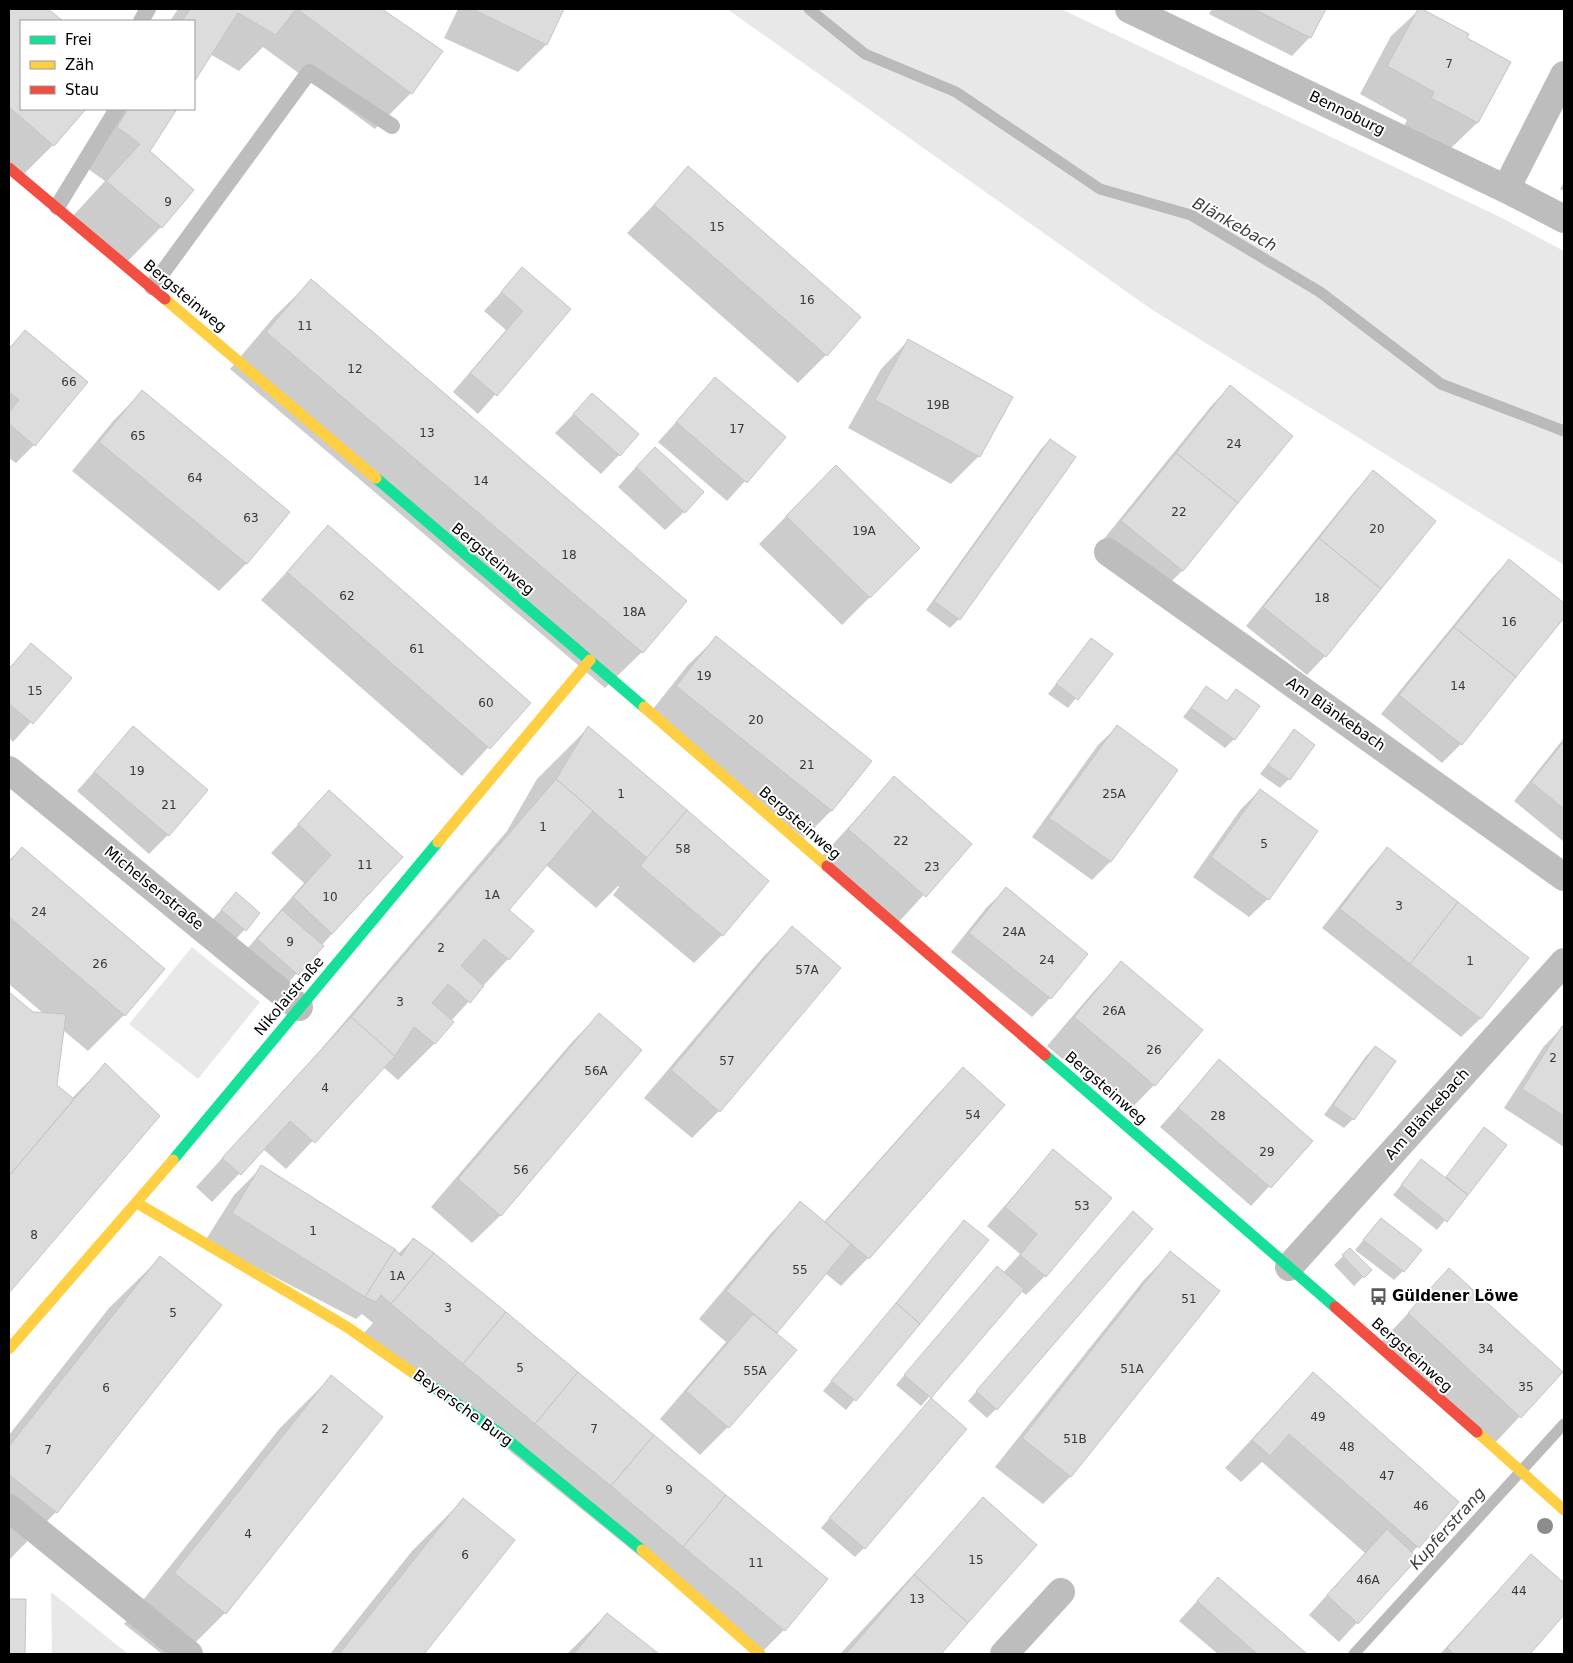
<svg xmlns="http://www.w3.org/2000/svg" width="1573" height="1663" viewBox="0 0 1573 1663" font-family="'DejaVu Sans',sans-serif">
	<rect width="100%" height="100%" fill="#fff"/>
	<g fill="#e8e8e8">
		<path d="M727 9H1061L1500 217 1564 251V565L1151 309Z"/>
		<path d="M192 947 260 1002 198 1079 129 1024Z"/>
		<path d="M51 1592 128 1654H52Z"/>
	</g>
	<g fill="#0003">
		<path d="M9 9H46L61 21H21V109H84L53 145 17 181 9 174Z"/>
		<path d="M178 9H380L441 51 411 93 375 129 263 47 239 71 210 54 194 80V21H170Z"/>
		<path d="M458 9H563L546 45 518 72 444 38Z"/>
		<path d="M1212 9H1324L1310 37 1292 56 1209 14Z"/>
		<path d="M1420 9 1468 34 1465 39 1509 62 1477 123 1449 150 1404 126 1407 120 1360 94 1391 36Z"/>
		<path d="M115 109H175L148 151 193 190 161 227 125 264 71 218 105 181 81 164Z"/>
		<path d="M688 168 826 355 798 383 627 233Z"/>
		<path d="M1564 182V191L1560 189Z"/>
		<path d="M522 269 570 310 478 414 453 392 506 330 484 311Z"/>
		<path d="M311 281 685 601 642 652 605 688 230 369 274 317Z"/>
		<path d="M25 331 34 445 16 463 9 458V348Z"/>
		<path d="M908 341 1012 398 979 456 951 484 848 428 881 369Z"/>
		<path d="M715 379 784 438 727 501 658 442Z"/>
		<path d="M1230 387 1291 436 1182 571 1164 589 1103 540 1212 405Z"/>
		<path d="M142 392 289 512 246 564 219 591 72 471 114 420Z"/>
		<path d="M592 395 619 455 601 474 555 433Z"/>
		<path d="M1050 440 959 619 950 628 926 610 1041 449Z"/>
		<path d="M636 467 684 512 665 530 618 487Z"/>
		<path d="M1374 472 1434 521 1325 656 1307 675 1246 626 1355 491Z"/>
		<path d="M808 494 870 597 842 625 759 544Z"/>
		<path d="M328 527 529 703 462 776 261 600Z"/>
		<path d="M1509 560 1564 605V616L1461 744 1442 763 1381 714 1491 579Z"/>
		<path d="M716 638 870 761 831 811 804 838 649 714 688 665Z"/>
		<path d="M1091 640 1111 654 1068 708 1048 694Z"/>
		<path d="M31 645 70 678 13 742 9 738V668Z"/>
		<path d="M1206 688 1226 702 1236 691 1234 739 1225 748 1183 717Z"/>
		<path d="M1117 727 1177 770 1110 862 1092 880 1032 837 1098 745Z"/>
		<path d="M133 728 168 835 149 854 77 791Z"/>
		<path d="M588 728 767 881 722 935 694 963 613 895 619 887 618 886 596 908 546 865 507 910 508 959 451 1021 452 1022 434 1044 398 1080 383 1067 286 1169 263 1149 212 1202 196 1187 317 1054 507 831 537 779Z"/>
		<path d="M1294 731 1289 779 1280 788 1260 774Z"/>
		<path d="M1564 738V842L1514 801Z"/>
		<path d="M894 778 970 844 897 924 821 857Z"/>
		<path d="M1260 790 1268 899 1249 917 1193 877 1241 809Z"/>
		<path d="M329 792 401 857 279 993 239 958 304 883 271 853Z"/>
		<path d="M22 849 124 1015 88 1051 63 1030 56 1085 72 1098 105 1065 158 1116 9 1291V993L33 1013 44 1014 9 984V860Z"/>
		<path d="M1387 849 1527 958 1480 1019 1461 1037 1322 928 1369 868Z"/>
		<path d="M1006 889 1086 954 1050 998 1032 1017 951 952 987 907Z"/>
		<path d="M236 894 259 913 236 939 212 920Z"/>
		<path d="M792 928 719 1111 692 1138 644 1098 764 956Z"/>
		<path d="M1121 963 1154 1085 1127 1113 1047 1046 1094 991Z"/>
		<path d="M599 1015 641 1050 500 1216 472 1243 431 1207 572 1042Z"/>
		<path d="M1562 1028 1564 1029V1147L1504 1108 1544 1046Z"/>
		<path d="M1375 1047 1353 1119 1344 1128 1324 1115 1366 1056Z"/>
		<path d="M1219 1061 1311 1141 1251 1206 1160 1127Z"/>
		<path d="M963 1069 868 1258 841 1286 825 1273 775 1333 728 1427 700 1455 660 1419 726 1342 699 1319 773 1231 801 1203 824 1222 936 1096Z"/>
		<path d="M1484 1129 1505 1145 1437 1230 1393 1195 1422 1160 1445 1178Z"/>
		<path d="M1053 1151 1110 1198 1045 1276 1026 1295 1021 1291 921 1406 896 1385 988 1277 1003 1273 1020 1254 987 1226Z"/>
		<path d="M262 1167 398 1254 413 1239 784 1630 760 1654 364 1333 373 1323 362 1314 356 1319 205 1241 234 1195Z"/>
		<path d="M1381 1219 1403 1271 1394 1280 1355 1250Z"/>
		<path d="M1124 1222 996 1409 987 1418 968 1401Z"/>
		<path d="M956 1231 987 1241 846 1410 823 1391Z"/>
		<path d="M1350 1249 1370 1270 1354 1286 1334 1265Z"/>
		<path d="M1170 1253 1218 1291 1070 1477 1043 1504 995 1467 1143 1281Z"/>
		<path d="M160 1258 56 1512 9 1560V1435L109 1308Z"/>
		<path d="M1449 1270 1562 1372 1493 1445 1381 1342Z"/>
		<path d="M1313 1373 1457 1502 1411 1554 1417 1558 1339 1642 1309 1615 1365 1553 1262 1462 1241 1482 1225 1468Z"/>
		<path d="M331 1377 225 1613 184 1654H162L124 1624 280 1428Z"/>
		<path d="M923 1409 864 1548 855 1557 821 1528Z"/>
		<path d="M983 1499 1035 1545 939 1654H840Z"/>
		<path d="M463 1500 513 1540 423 1654H330L412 1551Z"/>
		<path d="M1531 1556 1564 1585V1614L1528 1654H1440Z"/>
		<path d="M1218 1578 1305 1654H1218L1179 1621Z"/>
		<path d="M9 1600 25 1601 24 1654H9Z"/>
		<path d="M607 1614 657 1654H567Z"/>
	</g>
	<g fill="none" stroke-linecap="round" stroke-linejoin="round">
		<g stroke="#bababa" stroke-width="11">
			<path d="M809 9 865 54 956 92 1100 189 1191 215 1320 292 1441 384 1564 431"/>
			<path d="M1354 1654 1564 1424"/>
		</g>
	</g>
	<g fill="#dcdcdc" stroke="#c4c4c4">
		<path d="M9 9H48L63 21H21V109H86L54 146 9 107Z"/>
		<path d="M190 9H296L276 35 238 13 194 82V21H182Z"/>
		<path d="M297 9H382L443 51 412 94Z"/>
		<path d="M472 9H564L547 45Z"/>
		<path d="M1254 9H1326L1311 38Z"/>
		<path d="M1418 9H1422L1469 34 1467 38 1511 62 1478 123 1431 98 1434 92 1387 66Z"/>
		<path d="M128 109H177L150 151 194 190 162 228 106 181 140 144 117 127Z"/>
		<path d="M688 166 861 317 827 356 654 205Z"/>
		<path d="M522 267 571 309 497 396 470 373 523 311 501 292Z"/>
		<path d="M311 279 687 601 643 653 266 332Z"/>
		<path d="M25 330 88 382 35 446 9 424V412L19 400 9 392V349Z"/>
		<path d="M908 339 1013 397 980 457 875 400Z"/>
		<path d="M715 377 786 437 747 483 676 422Z"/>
		<path d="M1230 385 1293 436 1238 503 1176 453Z"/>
		<path d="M142 390 290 512 247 564 99 442Z"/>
		<path d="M592 393 639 434 620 456 573 414Z"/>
		<path d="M1050 439 1076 457 960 620 934 601Z"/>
		<path d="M655 447 704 492 685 513 636 467Z"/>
		<path d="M1176 453 1238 503 1183 571 1121 521Z"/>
		<path d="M836 465 920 548 870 598 786 516Z"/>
		<path d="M1373 470 1436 521 1381 589 1319 538Z"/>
		<path d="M328 525 531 703 490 749 287 572Z"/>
		<path d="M1319 538 1381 589 1326 657 1263 607Z"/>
		<path d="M1509 559 1564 603V618L1516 677 1454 627Z"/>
		<path d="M1454 627 1516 677 1462 745 1399 695Z"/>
		<path d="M716 636 872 761 832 811 676 686Z"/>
		<path d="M1091 638 1113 654 1078 700 1056 684Z"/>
		<path d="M31 643 72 678 33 724 9 704V669Z"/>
		<path d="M1206 686 1227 701 1236 689 1260 706 1235 740 1191 708Z"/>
		<path d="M1117 725 1178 770 1111 862 1049 818Z"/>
		<path d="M133 726 208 790 169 836 94 772Z"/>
		<path d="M588 726 687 810 647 858 556 779Z"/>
		<path d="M1294 729 1315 745 1290 780 1268 765Z"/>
		<path d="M1564 741V809L1531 782Z"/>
		<path d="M894 776 972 844 926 897 848 829Z"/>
		<path d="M556 779 593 811 509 910 534 931 509 960 484 939 461 966 484 986 470 1003 448 984 432 1003 454 1022 435 1044 414 1027 395 1056 351 1017Z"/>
		<path d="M1260 789 1318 831 1269 900 1211 857Z"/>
		<path d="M329 790 403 857 332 934 293 897 331 855 298 824Z"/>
		<path d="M687 810 769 881 723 936 640 866Z"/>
		<path d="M22 847 165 969 125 1016 9 917V858L11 860Z"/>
		<path d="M1387 847 1458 902 1410 964 1340 909Z"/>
		<path d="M1006 887 1088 954 1051 999 969 933Z"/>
		<path d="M236 892 260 913 246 931 221 910Z"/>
		<path d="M1458 902 1529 958 1481 1019 1410 964Z"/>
		<path d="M282 910 324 946 298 975 257 939Z"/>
		<path d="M792 926 841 968 720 1112 671 1070Z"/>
		<path d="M1121 961 1203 1030 1155 1086 1074 1017Z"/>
		<path d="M9 992 33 1012 66 1014 57 1085 74 1099 9 1176Z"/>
		<path d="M599 1013 642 1050 501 1216 458 1179Z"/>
		<path d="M351 1017 395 1056 315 1143 290 1121 241 1175 222 1158Z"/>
		<path d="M1562 1026 1564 1028V1116L1522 1089Z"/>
		<path d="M1375 1046 1396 1061 1354 1120 1333 1105Z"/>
		<path d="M1219 1059 1313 1141 1271 1188 1178 1108Z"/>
		<path d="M105 1063 160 1116 9 1293V1176Z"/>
		<path d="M963 1067 1005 1105 869 1259 825 1222Z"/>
		<path d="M1484 1127 1507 1145 1468 1195 1446 1177Z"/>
		<path d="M1053 1149 1112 1198 1046 1277 1020 1255 1037 1234 1005 1207Z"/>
		<path d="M1421 1159 1468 1195 1447 1222 1401 1185Z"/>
		<path d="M261 1165 395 1249 365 1297 232 1213Z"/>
		<path d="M800 1201 851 1244 777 1333 726 1291Z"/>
		<path d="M1133 1211 1153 1229 997 1410 976 1391Z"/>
		<path d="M1381 1218 1422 1250 1404 1272 1363 1240Z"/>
		<path d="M964 1220 989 1240 920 1324 896 1303Z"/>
		<path d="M413 1238 434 1253 391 1304 381 1295 376 1302 365 1297 395 1249 401 1256Z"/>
		<path d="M1350 1248 1372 1270 1364 1278 1342 1255Z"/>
		<path d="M1170 1251 1220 1291 1071 1477 1022 1438Z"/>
		<path d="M434 1253 506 1312 463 1364 391 1304Z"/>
		<path d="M160 1256 222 1305 57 1513 9 1475V1446Z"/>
		<path d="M997 1266 1024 1289 931 1398 904 1375Z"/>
		<path d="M1449 1268 1563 1372 1521 1418 1408 1313Z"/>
		<path d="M896 1303 920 1324 856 1401 831 1381Z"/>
		<path d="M506 1312 578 1372 535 1424 463 1364Z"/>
		<path d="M753 1314 797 1350 729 1428 686 1391Z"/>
		<path d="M578 1372 654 1435 611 1486 535 1424Z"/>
		<path d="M1313 1372 1459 1502 1419 1548 1289 1434 1270 1456 1252 1440Z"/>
		<path d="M331 1375 383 1417 226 1614 174 1573Z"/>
		<path d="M931 1398 967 1429 865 1549 829 1518Z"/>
		<path d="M654 1435 726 1495 683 1547 611 1486Z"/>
		<path d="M726 1495 828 1579 785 1631 683 1547Z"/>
		<path d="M983 1497 1037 1545 968 1623 914 1575Z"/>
		<path d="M463 1498 515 1540 424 1654H339Z"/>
		<path d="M1387 1529 1418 1558 1358 1624 1327 1595Z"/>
		<path d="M1531 1554 1564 1583V1615L1530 1654H1454L1447 1648Z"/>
		<path d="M914 1575 968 1623 941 1654H846Z"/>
		<path d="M1218 1577 1307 1654H1257L1197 1601Z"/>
		<path d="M9 1599H26L25 1654H9Z"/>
		<path d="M607 1613 659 1654H574Z"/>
	</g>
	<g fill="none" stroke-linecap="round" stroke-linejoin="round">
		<g stroke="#bdbdbd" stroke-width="16">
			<path d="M141 21 148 9"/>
			<path d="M57 207 117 109"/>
			<path d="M152 287 309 72 392 126"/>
		</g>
		<g stroke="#bdbdbd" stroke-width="28">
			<path d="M1129 9 1506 189 1564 219"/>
			<path d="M1506 189 1564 75"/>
			<path d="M1108 552 1564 877"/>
			<path d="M9 770 299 1007"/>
			<path d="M1289 1267 1564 962"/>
			<path d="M9 1508 189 1654"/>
			<path d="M1004 1654 1061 1592"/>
		</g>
		<g stroke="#16e098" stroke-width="11">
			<path d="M376 478 644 707"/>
			<path d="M1045 1055 1335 1307"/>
			<path d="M173 1160 438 842"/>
			<path d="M416 1375 498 1432 642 1550"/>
		</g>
		<g stroke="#ffcf43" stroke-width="11">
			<path d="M165 299 376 478"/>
			<path d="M644 707 827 866"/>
			<path d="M438 842 590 660"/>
			<path d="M137 1203 347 1327 416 1375"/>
			<path d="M9 1349 173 1160"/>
			<path d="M1477 1432 1564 1510"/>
			<path d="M642 1550 760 1654"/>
		</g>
		<g stroke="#f24e42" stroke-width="11">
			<path d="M9 168 165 299"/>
			<path d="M827 866 1045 1055"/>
			<path d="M1335 1307 1477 1432"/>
		</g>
	</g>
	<circle fill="#8c8c8c" cx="1545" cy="1526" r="8"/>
	<defs>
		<symbol id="bus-bare" viewBox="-9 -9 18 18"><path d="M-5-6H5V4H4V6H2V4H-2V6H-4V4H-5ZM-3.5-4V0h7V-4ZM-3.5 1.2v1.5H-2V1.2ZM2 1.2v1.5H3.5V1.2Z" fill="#595959" stroke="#fff" stroke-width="2.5" paint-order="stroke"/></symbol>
	</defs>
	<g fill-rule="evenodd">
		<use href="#bus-bare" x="1366" y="1284" width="25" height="25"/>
	</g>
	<g text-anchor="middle" stroke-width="4" stroke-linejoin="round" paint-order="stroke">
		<g font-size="12" fill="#373737">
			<text x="1449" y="68">7</text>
			<text x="168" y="206">9</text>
			<text x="717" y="231">15</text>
			<text x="807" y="304">16</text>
			<text x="305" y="330">11</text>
			<text x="355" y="373">12</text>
			<text x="69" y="386">66</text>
			<text x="938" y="409">19B</text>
			<text x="737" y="433">17</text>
			<text x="427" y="437">13</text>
			<text x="138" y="440">65</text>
			<text x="1234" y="448">24</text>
			<text x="195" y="482">64</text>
			<text x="481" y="485">14</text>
			<text x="1179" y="516">22</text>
			<text x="251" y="522">63</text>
			<text x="1377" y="533">20</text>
			<text x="864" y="535">19A</text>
			<text x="569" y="559">18</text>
			<text x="347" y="600">62</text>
			<text x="1322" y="602">18</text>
			<text x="634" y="616">18A</text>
			<text x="1509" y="626">16</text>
			<text x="417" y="653">61</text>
			<text x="704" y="680">19</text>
			<text x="1458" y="690">14</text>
			<text x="35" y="695">15</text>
			<text x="486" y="707">60</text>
			<text x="756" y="724">20</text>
			<text x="807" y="769">21</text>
			<text x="137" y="775">19</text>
			<text x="621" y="798">1</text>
			<text x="1114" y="798">25A</text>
			<text x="169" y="809">21</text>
			<text x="543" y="831">1</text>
			<text x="901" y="845">22</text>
			<text x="1264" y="848">5</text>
			<text x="683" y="853">58</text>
			<text x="365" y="869">11</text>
			<text x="932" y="871">23</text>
			<text x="492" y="899">1A</text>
			<text x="330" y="901">10</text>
			<text x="1399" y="910">3</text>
			<text x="39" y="916">24</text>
			<text x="1014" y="936">24A</text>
			<text x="290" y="946">9</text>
			<text x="441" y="952">2</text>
			<text x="1047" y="964">24</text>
			<text x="1470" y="965">1</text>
			<text x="100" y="968">26</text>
			<text x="807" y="974">57A</text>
			<text x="400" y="1006">3</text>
			<text x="1114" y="1015">26A</text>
			<text x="1154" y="1054">26</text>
			<text x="1553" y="1062">2</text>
			<text x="727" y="1065">57</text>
			<text x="596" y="1075">56A</text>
			<text x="325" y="1092">4</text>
			<text x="973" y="1119">54</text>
			<text x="1218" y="1120">28</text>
			<text x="1267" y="1156">29</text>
			<text x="521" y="1174">56</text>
			<text x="1082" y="1210">53</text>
			<text x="313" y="1235">1</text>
			<text x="34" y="1239">8</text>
			<text x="800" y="1274">55</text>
			<text x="397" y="1280">1A</text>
			<text x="1189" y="1303">51</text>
			<text x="448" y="1312">3</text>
			<text x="173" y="1317">5</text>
			<text x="1486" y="1353">34</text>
			<text x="520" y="1372">5</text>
			<text x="1132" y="1373">51A</text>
			<text x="755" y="1375">55A</text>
			<text x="1526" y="1391">35</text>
			<text x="106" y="1392">6</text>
			<text x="1318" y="1421">49</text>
			<text x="325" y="1433">2</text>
			<text x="594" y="1433">7</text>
			<text x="1075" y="1443">51B</text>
			<text x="1347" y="1451">48</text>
			<text x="48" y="1454">7</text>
			<text x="1387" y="1480">47</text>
			<text x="669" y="1494">9</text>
			<text x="1421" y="1510">46</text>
			<text x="248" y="1538">4</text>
			<text x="465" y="1559">6</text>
			<text x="976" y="1564">15</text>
			<text x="756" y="1567">11</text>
			<text x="1368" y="1584">46A</text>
			<text x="1519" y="1595">44</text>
			<text x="917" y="1603">13</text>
		</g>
		<g font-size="15" fill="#000" stroke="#fff">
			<text transform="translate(1347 113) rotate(26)" y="5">Bennoburg</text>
			<text transform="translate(185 296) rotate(40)" y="5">Bergsteinweg</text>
			<text transform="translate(493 559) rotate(40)" y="5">Bergsteinweg</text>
			<text transform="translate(1336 714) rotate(35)" y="5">Am Blänkebach</text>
			<text transform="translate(800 823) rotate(41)" y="5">Bergsteinweg</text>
			<text transform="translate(154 888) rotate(39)" y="5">Michelsenstraße</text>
			<text transform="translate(289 996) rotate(-50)" y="5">Nikolaistraße</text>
			<text transform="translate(1106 1088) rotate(41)" y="5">Bergsteinweg</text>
			<text transform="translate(1427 1114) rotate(-48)" y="5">Am Blänkebach</text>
			<text transform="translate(1412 1355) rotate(42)" y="5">Bergsteinweg</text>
			<text transform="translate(463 1408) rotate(36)" y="5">Beyersche Burg</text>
		</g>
		<g font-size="15" font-weight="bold" fill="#000" stroke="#fff" text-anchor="start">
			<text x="1392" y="1301">Güldener Löwe</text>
		</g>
		<g font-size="16" font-style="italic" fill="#3e3e3e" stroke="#fff">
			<text transform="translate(1235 224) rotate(29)" y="6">Blänkebach</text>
			<text transform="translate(1447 1528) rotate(-48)" y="6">Kupferstrang</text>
		</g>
	</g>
	<rect width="1573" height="1663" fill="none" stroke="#000000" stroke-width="20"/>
	<rect x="20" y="20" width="175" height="90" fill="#ffffff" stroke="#999999"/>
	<rect x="30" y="36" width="25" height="8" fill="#16e098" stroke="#999999"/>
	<text x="65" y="45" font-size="15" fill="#000000">Frei</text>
	<rect x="30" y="61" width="25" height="8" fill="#ffcf43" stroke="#999999"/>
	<text x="65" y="70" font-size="15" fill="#000000">Zäh</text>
	<rect x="30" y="86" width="25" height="8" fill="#f24e42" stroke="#999999"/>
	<text x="65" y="95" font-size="15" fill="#000000">Stau</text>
</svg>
